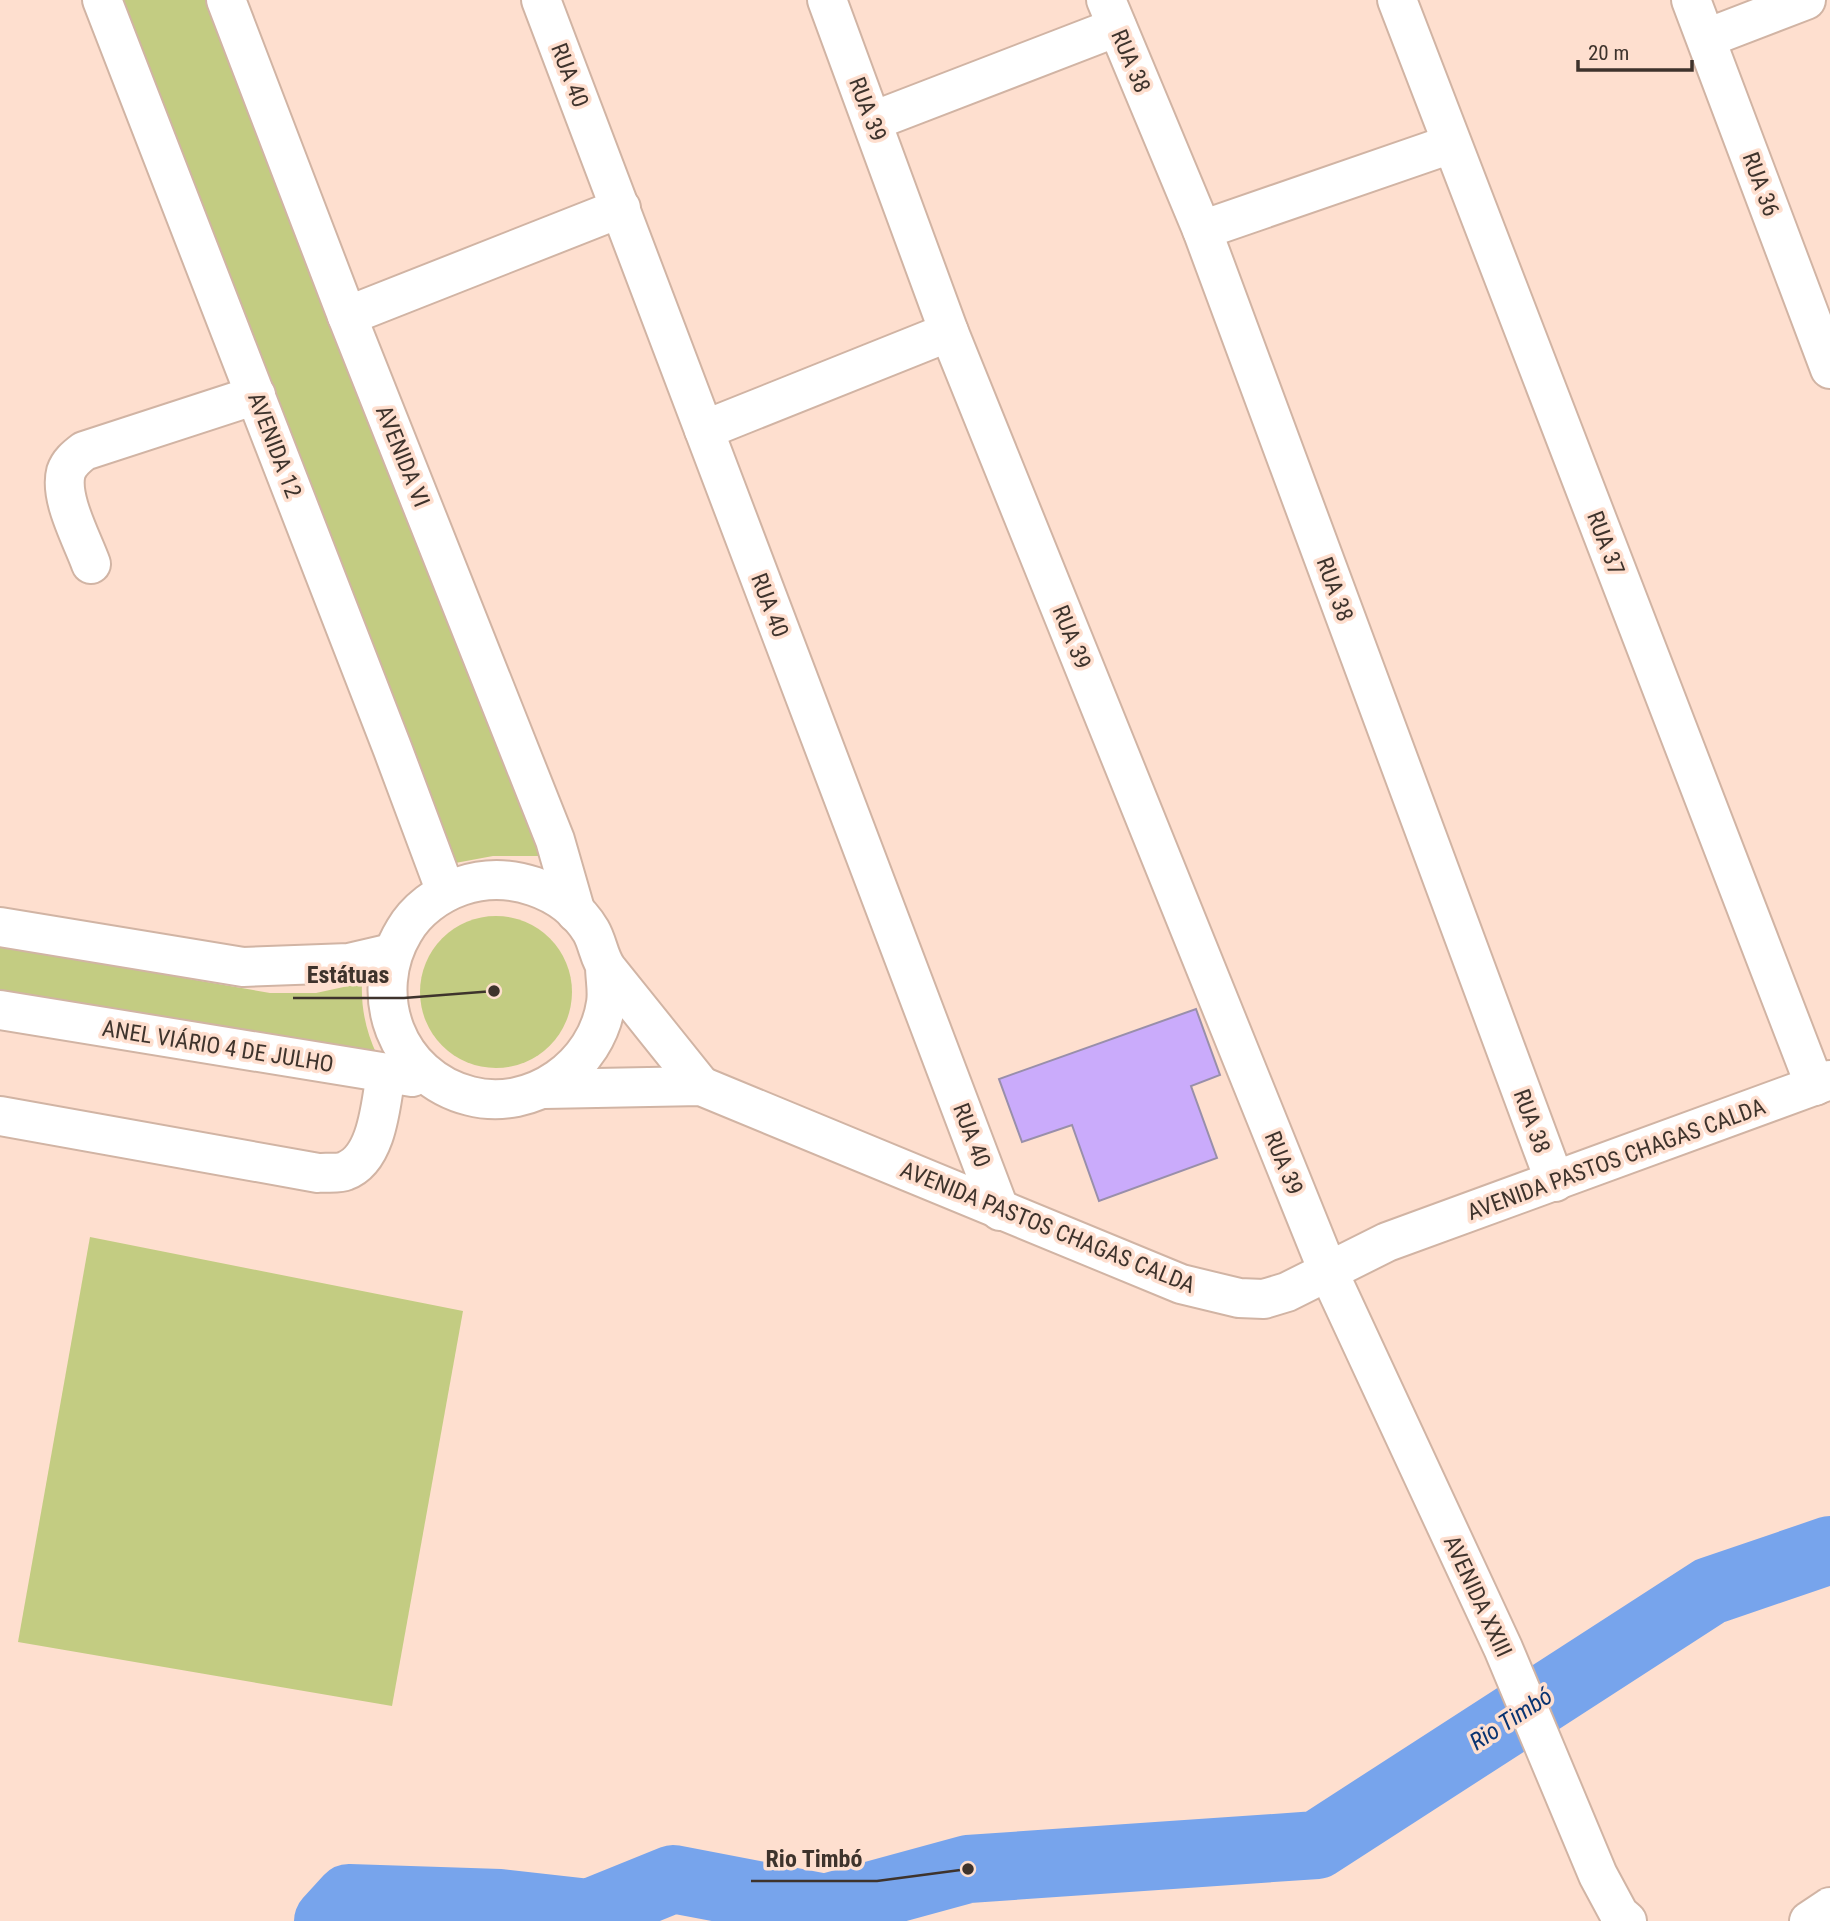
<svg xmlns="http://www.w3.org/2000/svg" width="1830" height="1921" viewBox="0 0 1830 1921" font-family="'Roboto Condensed',sans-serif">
	<rect width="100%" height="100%" fill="#fedfcf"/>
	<g fill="#c3cc82">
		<path d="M120 0H211L542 856H493L450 864Z"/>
		<circle cx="496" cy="992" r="76"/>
		<path d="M0 946 270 993H316L362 983C361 1009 366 1031 377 1055L0 991Z"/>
		<path d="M90 1237 463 1311 392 1706 18 1642Z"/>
	</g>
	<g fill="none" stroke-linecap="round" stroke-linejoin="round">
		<path stroke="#77a4ec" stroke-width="68" d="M328 1921 349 1898 500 1903 589 1913 673 1879 825 1908 968 1869 1317 1845 1710 1591 1830 1550"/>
	</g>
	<path fill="#caabfb" stroke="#998faa" stroke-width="2" d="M1196 1009 1220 1075 1191 1086 1217 1158 1099 1201 1072 1125 1022 1142 999 1079Z"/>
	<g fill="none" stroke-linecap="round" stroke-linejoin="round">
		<defs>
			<g id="minor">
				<path d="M102 0 393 750 446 892"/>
				<path d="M226 0 347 316 555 840 576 913"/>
				<path d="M541 0 1000 1211"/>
				<path d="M827 0 949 332 1328 1271 1503 1648 1598 1875 1619 1914 1627 1921"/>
				<path d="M1106 0 1202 230 1555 1182"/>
				<path d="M1397 0 1815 1086"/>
				<path d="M1691 0 1830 369"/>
				<path d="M1707 38 1806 0"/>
				<path d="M873 121 1117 27"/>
				<path d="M1202 230 1451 144"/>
				<path d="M347 316 621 208"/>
				<path d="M704 430 949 332"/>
				<path d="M91 564C82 539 59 498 66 472 69 463 76 457 84 451L256 395"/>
				<path d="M0 927 243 967 349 963 392 953"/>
				<path d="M605 966C605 978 608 991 606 1003 597 1066 532 1112 470 1096 396 1077 366 994 404 931 416 910 438 894 461 886 508 870 565 888 591 931 598 943 599 959 608 970 639 1009 670 1047 701 1086"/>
				<path d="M0 1010 412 1077"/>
				<path d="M544 1089 701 1086 1181 1284 1239 1298 1264 1299 1287 1292 1387 1242 1830 1080"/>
				<path d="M0 1116 318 1173C326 1172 338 1174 345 1171 378 1159 381 1102 386 1073"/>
				<path d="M1809 1921 1830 1907"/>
			</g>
		</defs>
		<use href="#minor" stroke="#d1b4a4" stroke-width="42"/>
		<use href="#minor" stroke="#fff" stroke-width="38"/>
	</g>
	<g text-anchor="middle" stroke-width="7" stroke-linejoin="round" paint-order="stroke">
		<g font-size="23" fill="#3e332c" stroke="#fedfcf">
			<text transform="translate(1131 61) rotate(67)" y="8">RUA 38</text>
			<text transform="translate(570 75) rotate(69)" y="8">RUA 40</text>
			<text transform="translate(868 109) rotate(69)" y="8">RUA 39</text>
			<text transform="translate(1761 184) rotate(70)" y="8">RUA 36</text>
			<text transform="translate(275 445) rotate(69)" y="8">AVENIDA 12</text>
			<text transform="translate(403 456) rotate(68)" y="8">AVENIDA VI</text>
			<text transform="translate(1606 543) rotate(69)" y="8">RUA 37</text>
			<text transform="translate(1335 589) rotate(70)" y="8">RUA 38</text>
			<text transform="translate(770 605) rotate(69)" y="8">RUA 40</text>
			<text transform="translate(1072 637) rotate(68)" y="8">RUA 39</text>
			<text transform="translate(218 1046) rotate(9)" y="8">ANEL VIÁRIO 4 DE JULHO</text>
			<text transform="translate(1532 1121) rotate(70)" y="8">RUA 38</text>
			<text transform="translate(972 1135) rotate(69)" y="8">RUA 40</text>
			<text transform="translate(1616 1159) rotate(-20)" y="8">AVENIDA PASTOS CHAGAS CALDA</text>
			<text transform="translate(1284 1163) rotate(68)" y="8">RUA 39</text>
			<text transform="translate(1048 1227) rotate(22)" y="8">AVENIDA PASTOS CHAGAS CALDA</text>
			<text transform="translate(1478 1596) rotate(65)" y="8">AVENIDA XXIII</text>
		</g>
		<g font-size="24" font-style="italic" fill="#093371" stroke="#fedfcf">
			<text transform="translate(1511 1719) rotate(-33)" y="8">Rio Timbó</text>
		</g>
	</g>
	<path fill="none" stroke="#3e332c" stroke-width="2.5" d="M494 991L404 998H293M968 1869L877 1881H751"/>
	<g fill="#3e332c" stroke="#fedfcf" stroke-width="2.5">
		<circle cx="494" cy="991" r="7"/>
		<circle cx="968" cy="1869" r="7"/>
	</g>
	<g font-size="24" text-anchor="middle" font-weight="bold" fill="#3e332c" stroke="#fedfcf" stroke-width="7" stroke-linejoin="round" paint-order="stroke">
		<text x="348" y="983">Estátuas</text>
		<text x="814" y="1867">Rio Timbó</text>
	</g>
	<path d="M1578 60v10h114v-10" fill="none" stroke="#3e332c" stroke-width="3.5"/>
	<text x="1588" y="60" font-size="21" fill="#3e332c" stroke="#fedfcf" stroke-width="5" paint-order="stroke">20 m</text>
</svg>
